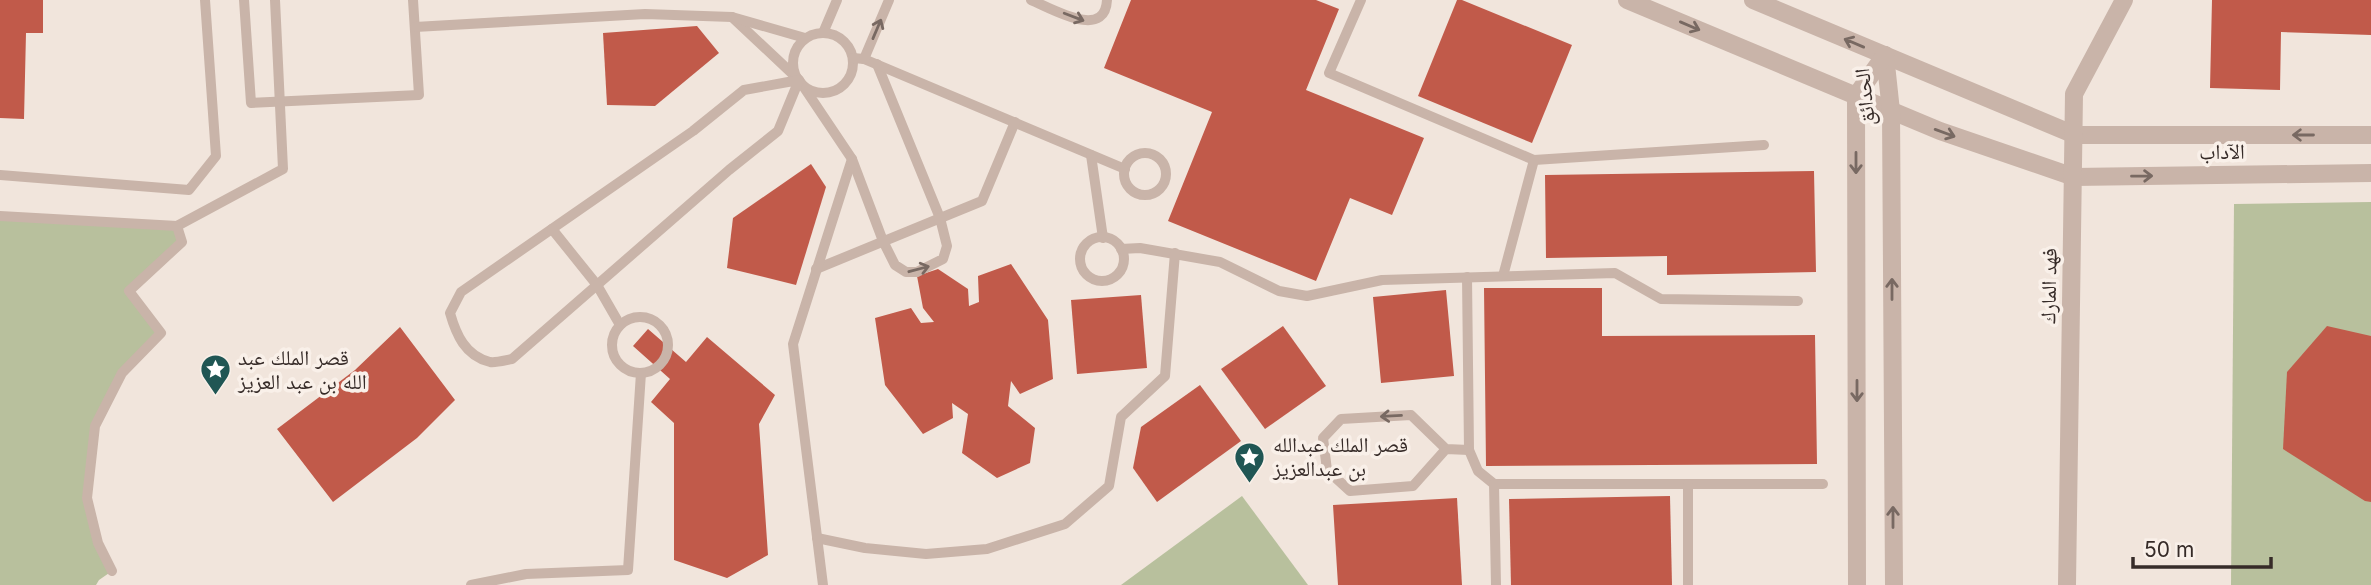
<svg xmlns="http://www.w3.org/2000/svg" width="2371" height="585" viewBox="0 0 2371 585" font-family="Inter,'Noto Naskh Arabic',sans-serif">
	<rect width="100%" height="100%" fill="#f1e5dc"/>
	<g fill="#b8c09d">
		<path d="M2371 202V585H2231L2234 204Z"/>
		<path d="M0 216 177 226 182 242 130 291 161 333 122 373 95 426 87 498 112 571 99 580 96 585H0Z"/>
		<path d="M1242 496 1308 585H1121Z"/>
	</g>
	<g fill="#c15a4a">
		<path d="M0 0H43V33H26L24 119 0 118Z"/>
		<path d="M1131 0H1316L1339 9 1306 90 1424 138 1392 215 1350 198 1316 281 1168 221 1212 112 1104 68Z"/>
		<path d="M1457 0H1462L1572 45 1532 143 1418 96Z"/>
		<path d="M2212 0H2371V35L2281 32 2280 90 2210 88Z"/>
		<path d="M697 26 719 53 655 106 607 105 603 33Z"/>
		<path d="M811 164 826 187 796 285 727 268 733 218Z"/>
		<path d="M1814 171 1816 272 1667 275V256L1546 258 1545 175Z"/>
		<path d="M1011 264 1048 320 1053 379 1020 394 1011 381 1008 406 1035 428 1030 463 997 478 962 453 968 414 952 403 953 418 923 434 885 385 875 318 911 308 921 323 934 322 923 308 917 276 938 269 968 289 969 306 979 302 978 276Z"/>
		<path d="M1484 288H1602V336L1815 335 1817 464 1486 466Z"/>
		<path d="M1446 290 1454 376 1381 383 1373 297Z"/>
		<path d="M1141 295 1147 368 1077 374 1071 300Z"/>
		<path d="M1283 326 1326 386 1265 429 1221 369Z"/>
		<path d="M2327 326 2371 336V502L2365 501 2283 449 2287 372Z"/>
		<path d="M400 327 455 400 417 438 333 502 277 429 355 370Z"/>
		<path d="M648 329 686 362 707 337 775 395 759 424 768 555 727 578 674 560V423L651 402 670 379 633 346Z"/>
		<path d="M1200 385 1241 441 1157 502 1133 468 1141 427Z"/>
		<path d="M1670 496 1672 585H1511L1509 499Z"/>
		<path d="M1457 498 1462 585H1338L1333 505Z"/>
	</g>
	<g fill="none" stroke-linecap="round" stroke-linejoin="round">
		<g stroke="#c9b4a9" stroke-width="10">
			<path d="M244 0 251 103 419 95 413 0"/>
			<path d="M1031 0C1051 8 1105 41 1107 0"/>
			<path d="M1361 0 1329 73 1534 160 1764 145"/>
			<path d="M732 17 799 80 852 159 883 241 895 265 906 272H917L943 259 947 246 940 218 877 64"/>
			<path d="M415 27 645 14 732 17 805 38"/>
			<path d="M823 33 837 0"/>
			<circle cx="823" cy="63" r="30"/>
			<path d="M853 58 864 59 1125 169"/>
			<path d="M864 59 889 0"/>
			<path d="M799 80 778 131 729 170 512 359C506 360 496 363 490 362 465 356 456 334 450 313L461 292 693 131 744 90Z"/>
			<circle cx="1145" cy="174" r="21"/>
			<path d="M1091 155 1103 238"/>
			<path d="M0 175 189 190 216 156 205 0"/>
			<path d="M0 216 177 226 283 169 275 0"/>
			<path d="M552 229 597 285 620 325"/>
			<circle cx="1102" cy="259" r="22"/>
			<path d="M1121 249 1140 248 1220 262 1279 291 1307 296 1382 280 1615 273 1661 299 1798 301"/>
			<path d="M816 269 982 201 1015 122"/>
			<path d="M1503 276 1534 160"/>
			<path d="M1467 277 1469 450 1478 471 1494 484 1496 585"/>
			<circle cx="640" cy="345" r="28"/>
			<path d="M1446 449 1413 486 1350 491 1327 470 1323 438 1341 419 1411 415 1446 449 1469 450"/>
			<path d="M1494 484H1823"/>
			<path d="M1688 484V585"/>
			<path d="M817 538 865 548 926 554 987 549 1065 524 1109 486 1121 417 1165 376 1175 253"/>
			<path d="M112 571 98 543 87 498 95 426 122 373 161 333 129 291 182 242 177 226"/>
			<path d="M471 585 526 574 628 570 641 373"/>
			<path d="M823 585 793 344 852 159"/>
		</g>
		<g stroke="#c9b4a9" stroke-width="18">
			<path d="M1627 0 1940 131 2074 177 2371 173"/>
			<path d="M1753 0 2075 135H2371"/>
			<path d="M1885 55 1891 111 1894 585"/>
			<path d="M1857 585 1856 96 1885 55"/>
			<path d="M2067 585 2074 94 2124 0"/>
		</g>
	</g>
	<defs><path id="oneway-shaft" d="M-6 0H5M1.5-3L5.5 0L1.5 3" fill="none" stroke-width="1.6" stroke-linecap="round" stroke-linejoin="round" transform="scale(1.75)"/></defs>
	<g stroke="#786962">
		<use href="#oneway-shaft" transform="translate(1074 17) rotate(21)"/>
		<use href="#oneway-shaft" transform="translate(1690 26) rotate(23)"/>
		<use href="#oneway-shaft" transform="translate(877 29) rotate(-67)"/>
		<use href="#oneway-shaft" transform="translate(1854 43) rotate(-157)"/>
		<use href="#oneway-shaft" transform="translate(1945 133) rotate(20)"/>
		<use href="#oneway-shaft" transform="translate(2303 135) rotate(180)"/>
		<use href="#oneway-shaft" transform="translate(1856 163) rotate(90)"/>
		<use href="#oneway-shaft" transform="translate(2142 176) rotate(-1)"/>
		<use href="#oneway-shaft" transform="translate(919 269) rotate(-15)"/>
		<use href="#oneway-shaft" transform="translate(1892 289) rotate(-90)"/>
		<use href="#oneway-shaft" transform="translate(1857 391) rotate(90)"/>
		<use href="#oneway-shaft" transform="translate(1391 416) rotate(177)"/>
		<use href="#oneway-shaft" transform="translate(1893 517) rotate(-90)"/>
	</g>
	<defs>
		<symbol id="sight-pin" viewBox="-11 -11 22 30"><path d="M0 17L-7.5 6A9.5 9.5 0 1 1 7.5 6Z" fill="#205654" stroke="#f9f0e9"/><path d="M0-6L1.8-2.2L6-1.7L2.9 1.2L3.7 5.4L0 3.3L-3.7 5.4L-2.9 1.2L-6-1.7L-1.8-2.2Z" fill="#fff"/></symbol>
	</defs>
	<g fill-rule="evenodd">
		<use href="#sight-pin" x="198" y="352" width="35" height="47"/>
		<use href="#sight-pin" x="1232" y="440" width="35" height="47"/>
	</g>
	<g text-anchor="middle" stroke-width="7" stroke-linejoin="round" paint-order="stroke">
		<g font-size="21" fill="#362b28" stroke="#f9f0e9">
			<text transform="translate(1865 97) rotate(-96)" y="7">الحدائق</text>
			<text transform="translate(2222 152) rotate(-1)" y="7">الآداب</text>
			<text transform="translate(2049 286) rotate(-89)" y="7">فهد المارك</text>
		</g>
		<g font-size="21" fill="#362b28" stroke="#f9f0e9" text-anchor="start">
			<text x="238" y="365">قصر الملك عبد<tspan x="238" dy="24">الله بن عبد العزيز</tspan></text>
			<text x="1273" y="452">قصر الملك عبدالله<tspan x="1273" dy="24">بن عبدالعزيز</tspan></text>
		</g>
	</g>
	<path d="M2133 557v10h138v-10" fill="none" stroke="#362b28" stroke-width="3.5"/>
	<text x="2144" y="557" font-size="21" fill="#362b28" stroke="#f9f0e9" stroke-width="5" paint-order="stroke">50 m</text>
</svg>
